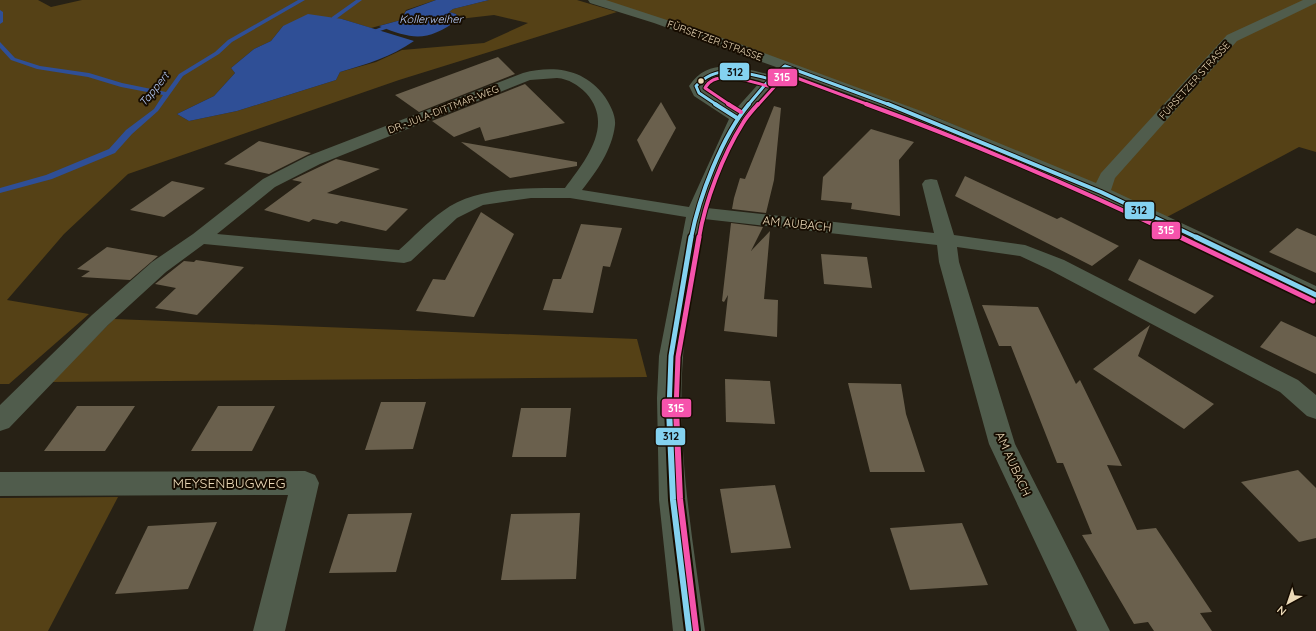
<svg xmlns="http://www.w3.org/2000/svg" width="1316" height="631" viewBox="0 0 1316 631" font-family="Quicksand,sans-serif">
	<rect width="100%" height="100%" fill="#272115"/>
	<g fill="#554116">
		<path d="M0 0H38L51 7 82 0H436L406 10 401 20 371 28 342 19 283 26 271 41 254 49 231 68 235 73 214 96 177 114 189 121 237 111 336 80 340 72 376 62 402 50 484 43 528 23 494 15 459 19 456 14 449 12 453 9 489 0H577L617 12 399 80 128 174 64 234 7 300 89 314 9 384H0Z"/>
		<path d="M600 0H1316V152L1299 147 1167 217 936 117 734 43Z"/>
		<path d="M114 319 637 339 647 377 51 382Z"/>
		<path d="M118 497 48 631H0V498Z"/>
	</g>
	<g fill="#2f4f96">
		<path d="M436 0H489L453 9 449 12 456 14 459 19C427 42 414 40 379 26L401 20 406 11Z"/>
		<path d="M308 14 342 19 414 41C391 57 367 64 340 72L336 80 237 111 189 121 177 114 214 96 235 73 231 68 254 49 271 41 283 26Z"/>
	</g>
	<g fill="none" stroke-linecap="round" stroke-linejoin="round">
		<g fill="#2f4f96" fill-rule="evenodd">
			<path d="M298 0H305L232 42 219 54 183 76 158 111 132 134 115 153 52 179 0 193V188L46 175 109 149 126 130 154 109 163 95 121 87 88 77 37 69 11 60 0 48V42L15 58 40 66 89 73 122 83 166 92 179 74 215 52 228 40Z"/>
			<path d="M356 0H362L336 19H332V17Z"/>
			<path d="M0 10 3 12V22L0 24Z"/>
			<path d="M384 26 387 28 386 29 377 32 374 30Z"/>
		</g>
	</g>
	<g fill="#6a604d">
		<path d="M498 57 515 74 419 112 395 95Z"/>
		<path d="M525 84 565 123 485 141 480 127 454 137 432 121Z"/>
		<path d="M661 102 676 128 652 172 637 140Z"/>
		<path d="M774 106 781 108 774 180 766 213 732 209 734 198 740 178 745 179Z"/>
		<path d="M871 129 914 142 899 160 900 216 851 209 852 203 821 200 823 177Z"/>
		<path d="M259 141 311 153 269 174 224 164Z"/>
		<path d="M461 142 577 162V166L510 178Z"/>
		<path d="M336 159 380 169 327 193 408 209 386 231 341 221 337 224 313 219 309 222 264 210 302 182 292 180Z"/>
		<path d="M965 176 1057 219 1061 217 1119 246 1092 266 955 196Z"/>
		<path d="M172 181 205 188 164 217 130 210Z"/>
		<path d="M481 212 514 234 474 317 416 311 433 279 445 280Z"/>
		<path d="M731 223 763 227 751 251 770 231 764 299 778 300 777 337 724 331 728 295 724 302 722 301Z"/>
		<path d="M581 224 622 228 610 267 603 266 593 313 543 310 553 279H561Z"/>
		<path d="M1297 228 1316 236V273L1269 252Z"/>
		<path d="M107 247 158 256 130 280 81 277 90 271 77 269Z"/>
		<path d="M821 254 867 257 872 288 824 284Z"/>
		<path d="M1139 259 1214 296 1195 314 1128 280Z"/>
		<path d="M196 260 244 267 197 315 155 308 176 288 155 284 184 261 194 262Z"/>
		<path d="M982 305 1038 307 1076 384 1080 380 1122 466 1107 465 1137 530 1156 528 1212 612 1200 613 1212 631H1154L1148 622 1134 624 1082 535 1092 534 1063 463H1057L1011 346H999Z"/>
		<path d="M1281 321 1316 337V374L1260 347Z"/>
		<path d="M1150 325 1138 356 1214 404 1184 429 1093 369Z"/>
		<path d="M725 379 770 381 775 424 726 422Z"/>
		<path d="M848 383 901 384 906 414 925 472H870Z"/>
		<path d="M381 402H426L413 449 365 450Z"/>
		<path d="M77 406H135L105 451H44Z"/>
		<path d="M218 406H275L252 451H191Z"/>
		<path d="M521 408H571L566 457H512Z"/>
		<path d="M1298 470 1316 488V538L1299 542 1241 482Z"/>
		<path d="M775 485 791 548 731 553 720 489Z"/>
		<path d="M412 513 396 572 329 573 348 514Z"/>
		<path d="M580 513 576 579 501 580 511 514Z"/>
		<path d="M217 522 188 589 115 594 148 526Z"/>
		<path d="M962 523 988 585 910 590 890 528Z"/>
	</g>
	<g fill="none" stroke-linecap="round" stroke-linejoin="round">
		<g fill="#505c4c" fill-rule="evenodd">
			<path d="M588 0H606L740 44 921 111 1096 183 1101 173 1227 35 1303 0H1316V3L1237 41 1115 178 1111 190 1316 286V302L1308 300 1095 196 911 117 787 71C772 85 755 102 744 120 728 147 718 179 707 208L934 233 922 184 925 180 931 179 937 180 954 235 1025 245 1064 260 1298 380 1316 395V419L1307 416 1280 392 1050 270 1020 256 957 247 959 262 1015 444 1110 631H1077L989 444 939 262 937 245 704 219C696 265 686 311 683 357 676 448 693 541 705 631H673L659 500 657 398 659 356 686 217 570 198H531L483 205 457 218 411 261 404 263 204 244 166 272 108 325 9 428 0 431V405L92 315 152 262 193 234 263 179 308 156 523 73C554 65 585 69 605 97 610 105 616 115 615 125 612 150 597 171 582 190L689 207 729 119 694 96 689 86C708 57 738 67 767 74L776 67 654 23 590 3ZM719 75 740 76 761 81 735 110 705 91 703 86 707 81ZM557 78C569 79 578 85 586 93 615 125 585 161 565 188 528 188 474 187 443 211 427 222 414 237 399 250L217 234 275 187 320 164 530 80Z"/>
			<path d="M305 471 315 475 319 483 285 631H253L288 495 0 496V472Z"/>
		</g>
		<defs>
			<g id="bus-1-far3">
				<path d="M717 105 699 93 696 86C718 63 743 72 770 79"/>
				<path d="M748 105 770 79 785 66 890 105"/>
			</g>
			<g id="bus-1-far2">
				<path d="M715 104 737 118"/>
				<path d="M888 104 1101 192 1198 238"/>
				<path d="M691 238C699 197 722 136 749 104"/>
			</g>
			<g id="bus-1-far1">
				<path d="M1196 237 1316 295"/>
				<path d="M669 410 671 356 691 237"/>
			</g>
			<path id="bus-1" d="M669 409 673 500 689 631"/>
			<g id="bus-2-far3">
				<path d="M730 105 705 88C715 68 751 82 768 86"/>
				<path d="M758 105 786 74 869 105"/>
			</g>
			<g id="bus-2-far2">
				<path d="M728 104 741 112"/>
				<path d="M866 104C973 143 1079 189 1182 238"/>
				<path d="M699 238C705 201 723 155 743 123 747 116 753 110 758 104"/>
			</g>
			<g id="bus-2-far1">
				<path d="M1180 237 1313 301"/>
				<path d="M676 410 678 357 699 237"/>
			</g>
			<path id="bus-2" d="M676 409 680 499 696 630"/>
		</defs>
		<use href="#bus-1-far3" stroke="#160c00" stroke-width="5"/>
		<use href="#bus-1-far2" stroke="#160c00" stroke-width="6"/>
		<use href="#bus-1-far1" stroke="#160c00" stroke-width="8"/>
		<use href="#bus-1" stroke="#160c00" stroke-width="10"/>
		<use href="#bus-2-far3" stroke="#160c00" stroke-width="5"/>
		<use href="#bus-2-far2" stroke="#160c00" stroke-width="6"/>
		<use href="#bus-2-far1" stroke="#160c00" stroke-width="8"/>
		<use href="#bus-2" stroke="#160c00" stroke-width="10"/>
		<use href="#bus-1-far3" stroke="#84d2f0" stroke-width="3"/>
		<use href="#bus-1-far2" stroke="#84d2f0" stroke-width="4"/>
		<use href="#bus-1-far1" stroke="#84d2f0" stroke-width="5"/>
		<use href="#bus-1" stroke="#84d2f0" stroke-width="6"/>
		<use href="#bus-2-far3" stroke="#f653ac" stroke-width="3"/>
		<use href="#bus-2-far2" stroke="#f653ac" stroke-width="4"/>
		<use href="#bus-2-far1" stroke="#f653ac" stroke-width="5"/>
		<use href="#bus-2" stroke="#f653ac" stroke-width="6"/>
	</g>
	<circle fill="#ebd9b7" stroke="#160c00" stroke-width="1.5" cx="701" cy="81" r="3.5"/>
	<g text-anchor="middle" stroke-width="4" stroke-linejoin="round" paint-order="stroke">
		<g font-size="10" fill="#ebd9b7" stroke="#160c00">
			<text transform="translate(715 40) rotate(20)" y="4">FÜRSETZER STRASSE</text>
			<text transform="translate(1194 80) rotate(-48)" y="4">FÜRSETZER STRASSE</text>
			<text transform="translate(443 109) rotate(-21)" y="4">DR.-JULA-DITTMAR-WEG</text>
		</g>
		<g font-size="11" font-style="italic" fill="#b9cffb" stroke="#160c00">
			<text x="431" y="23">Kollerweiher</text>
			<text transform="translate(154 89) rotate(-51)" y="4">Tappert</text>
		</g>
		<g font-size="12" fill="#ebd9b7" stroke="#160c00">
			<text transform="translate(797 224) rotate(6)" y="4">AM AUBACH</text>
			<text transform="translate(1013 464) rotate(66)" y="4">AM AUBACH</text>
		</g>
		<g font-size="14" fill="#ebd9b7" stroke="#160c00">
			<text x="229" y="488">MEYSENBUGWEG</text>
		</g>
	</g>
	<g stroke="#160c00" stroke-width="1.5">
		<rect x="719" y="62" width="31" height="19" rx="4" fill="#84d2f0"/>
		<rect x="767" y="68" width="31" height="19" rx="4" fill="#f653ac"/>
		<rect x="1124" y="201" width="31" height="19" rx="4" fill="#84d2f0"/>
		<rect x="1151" y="221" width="30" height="19" rx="4" fill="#f653ac"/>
		<rect x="661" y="398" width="31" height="20" rx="4" fill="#f653ac"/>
		<rect x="655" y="427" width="31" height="19" rx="4" fill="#84d2f0"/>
	</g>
	<g font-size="11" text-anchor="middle" font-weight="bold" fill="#fff">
		<text x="782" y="81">315</text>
		<text x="1166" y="234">315</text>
		<text x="676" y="412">315</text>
	</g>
	<g font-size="11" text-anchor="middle" font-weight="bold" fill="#111">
		<text x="735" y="76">312</text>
		<text x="1139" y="214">312</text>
		<text x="671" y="440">312</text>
	</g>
	<g transform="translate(1288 603) rotate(220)" stroke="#160c00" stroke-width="3" paint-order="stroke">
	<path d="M0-3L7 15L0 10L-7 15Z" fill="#ebd9b7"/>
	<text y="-6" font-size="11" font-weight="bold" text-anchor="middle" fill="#ebd9b7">N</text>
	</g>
</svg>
